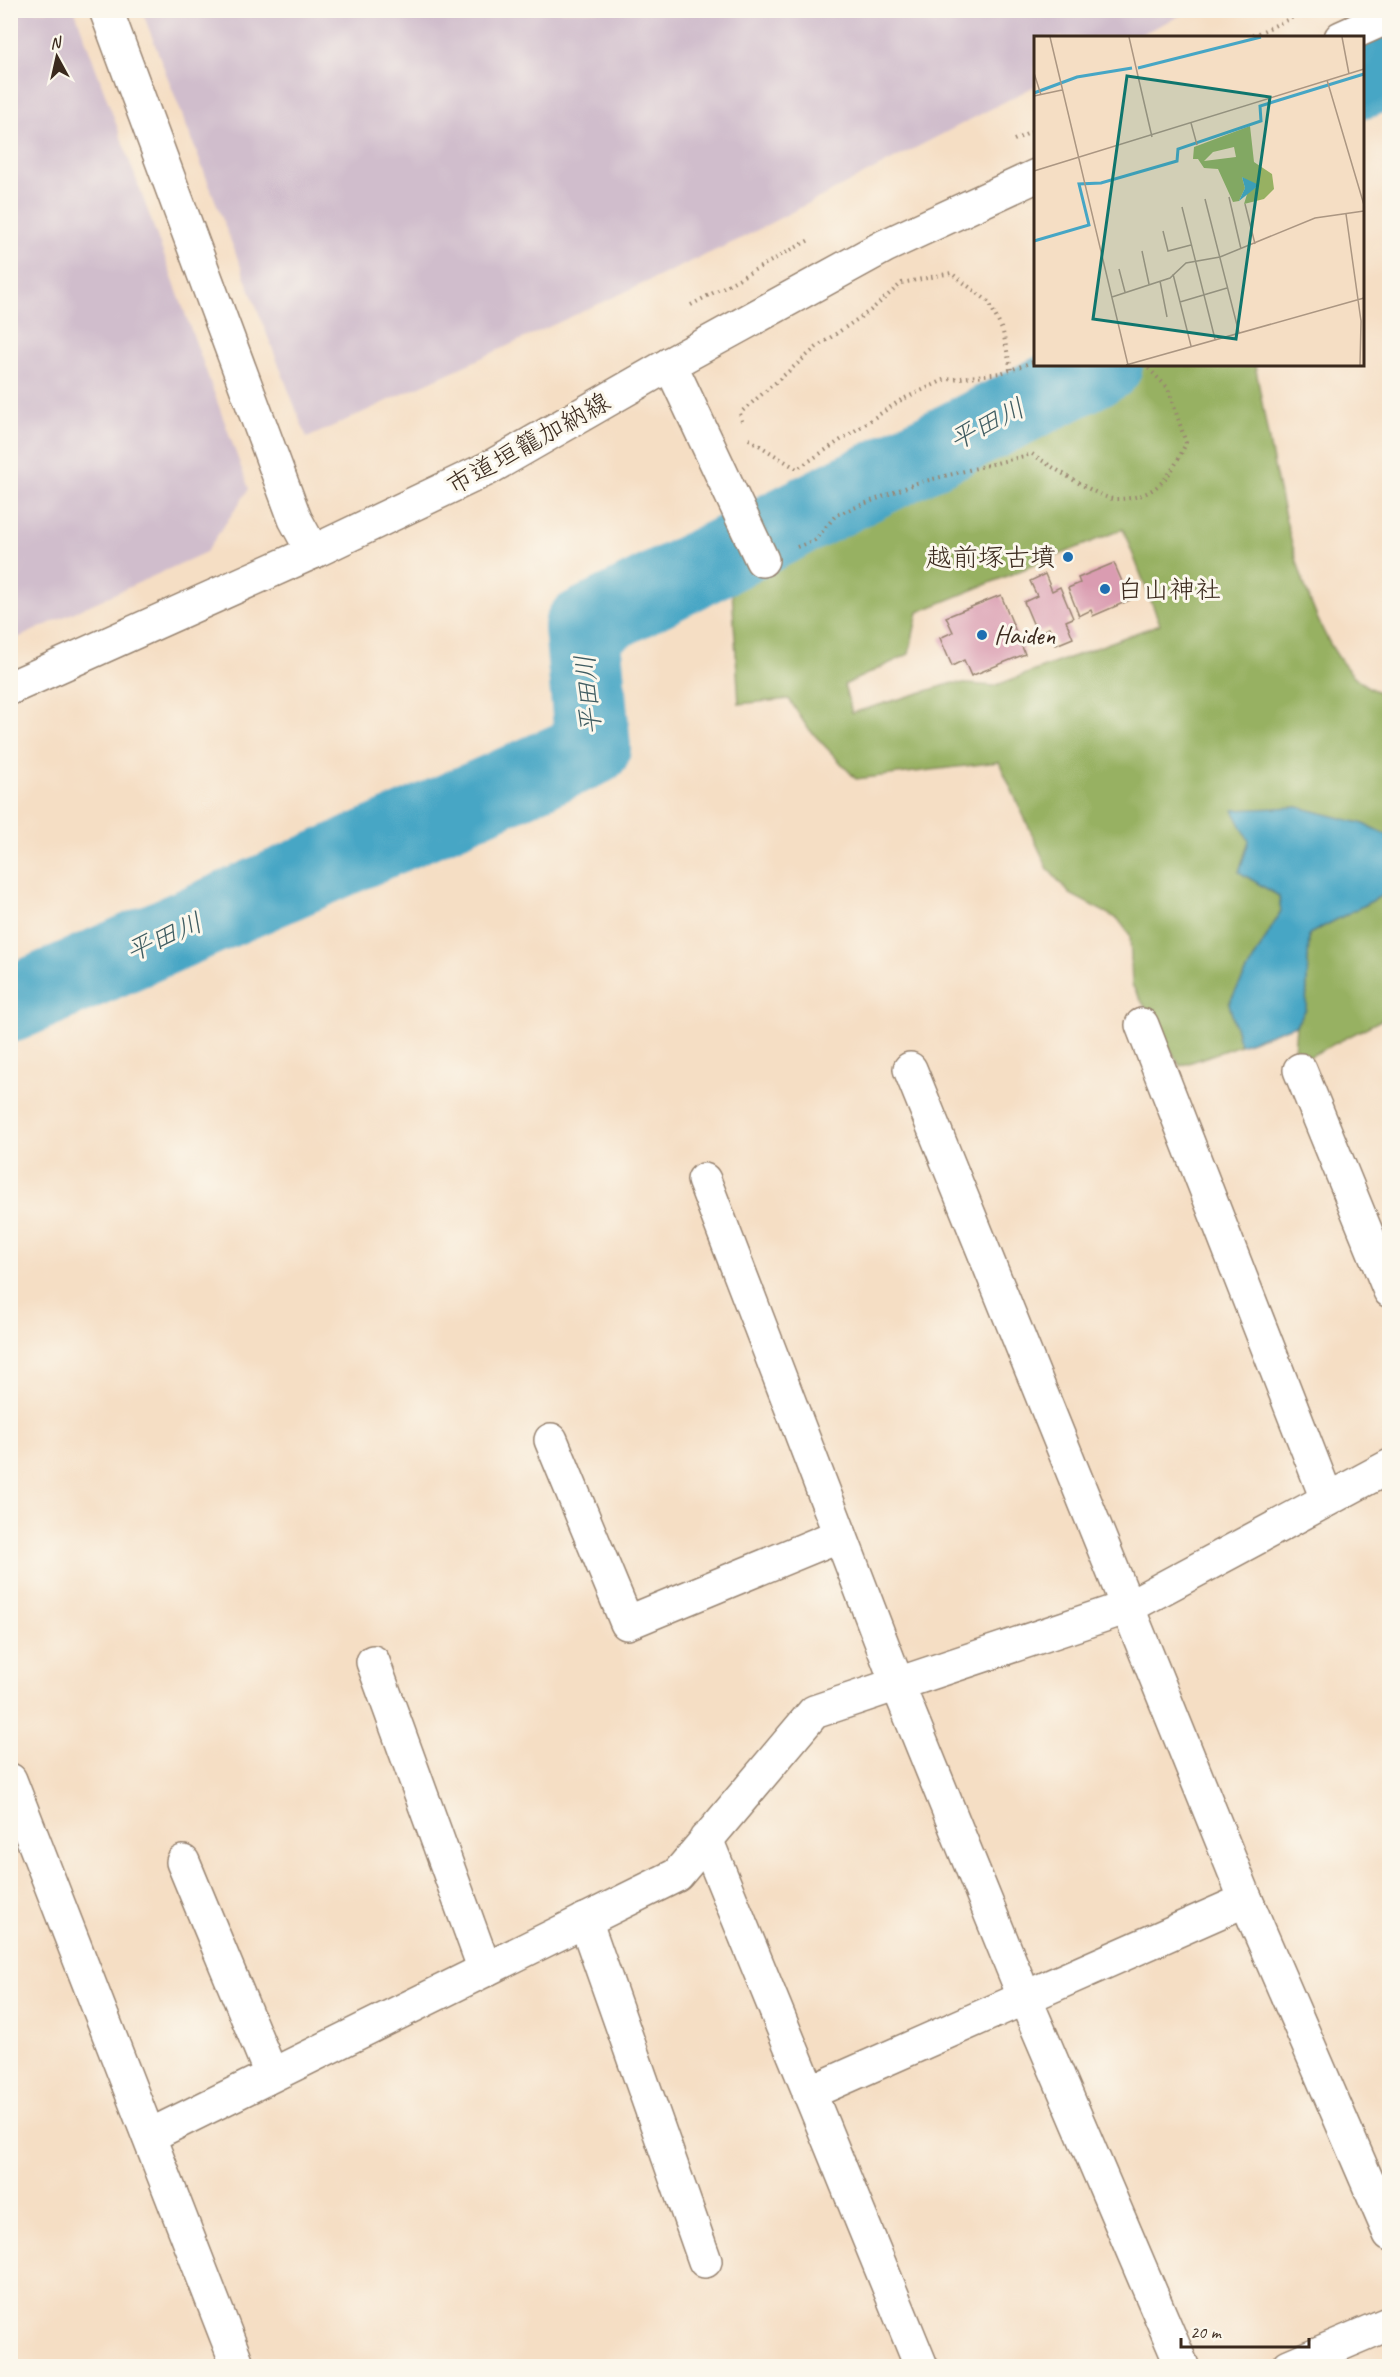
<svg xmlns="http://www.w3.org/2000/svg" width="1400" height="2377" viewBox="0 0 1400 2377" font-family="Caveat,'Klee One',sans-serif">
	<rect width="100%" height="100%" fill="#fbf7ec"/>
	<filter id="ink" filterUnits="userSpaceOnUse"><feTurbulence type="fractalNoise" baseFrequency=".0167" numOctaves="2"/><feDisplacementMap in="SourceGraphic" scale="12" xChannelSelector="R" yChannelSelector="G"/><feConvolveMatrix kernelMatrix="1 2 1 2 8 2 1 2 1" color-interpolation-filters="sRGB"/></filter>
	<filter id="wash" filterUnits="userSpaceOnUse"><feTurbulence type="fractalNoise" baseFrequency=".008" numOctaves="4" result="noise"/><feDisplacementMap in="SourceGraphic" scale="24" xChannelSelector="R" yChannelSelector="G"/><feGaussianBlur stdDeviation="1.35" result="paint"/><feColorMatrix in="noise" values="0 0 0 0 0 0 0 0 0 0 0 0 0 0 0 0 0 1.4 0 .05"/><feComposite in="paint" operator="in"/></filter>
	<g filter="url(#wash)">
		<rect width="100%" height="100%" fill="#f5dec4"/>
		<g fill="#d0bdcc">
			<path d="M10 11H75L249 489 206 552 11 641Z"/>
			<path d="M142 11H1190L1135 37 1036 38 1035 86 738 240 307 438Z"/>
		</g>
		<g fill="#97b162" stroke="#696e40" stroke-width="1.5" fill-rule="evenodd">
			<path d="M1144 365H1255C1270 437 1301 685 1389 694V836L1364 824 1249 841 1239 872 1279 896 1281 911 1229 1003 1240 1045 1180 1066 1132 985 1130 935 1118 919 1070 894 1048 869 999 762 856 779 807 727 789 699 739 704 732 590ZM1123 529 1160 624 994 686 953 683 852 713 844 685 909 654 918 612Z"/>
			<path d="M1389 892V1016L1293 1065 1296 1025 1306 1009 1309 934Z"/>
		</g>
		<path fill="#46a6c5" stroke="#406872" stroke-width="1.5" d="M1298 807 1364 824 1389 836V892L1309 934 1306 1009 1296 1025 1240 1045 1229 1003 1281 911 1279 896 1239 872 1249 841 1233 810Z"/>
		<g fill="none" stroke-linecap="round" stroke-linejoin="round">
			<g stroke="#46a6c5" stroke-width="76">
				<path d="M1362 81 1390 69"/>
				<path d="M10 1005 593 748 582 627 1105 364"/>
			</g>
		</g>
		<g id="blocks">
			<g fill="#da9cb1">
				<path d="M1114 563 1130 600 1093 616 1091 610 1079 616 1068 588 1080 583 1078 578Z"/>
				<path d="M1045 574 1052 591 1060 587 1073 618 1066 621 1073 638 1056 645 1049 628 1037 633 1024 602 1037 596 1030 581Z"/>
				<path d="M1001 595 1025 654 971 676 964 660 952 666 940 638 953 632 946 617Z"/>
			</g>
		</g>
	</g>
	<g filter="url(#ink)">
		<use href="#blocks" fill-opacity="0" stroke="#988471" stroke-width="1.5"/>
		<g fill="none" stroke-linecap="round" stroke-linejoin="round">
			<defs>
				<g id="minor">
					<path d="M106 10 295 519 313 552"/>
					<path d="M1341 38 1390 16"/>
					<path d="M670 364 762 560"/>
					<path d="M10 688 313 552 489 468 670 364 885 246 1036 176"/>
					<path d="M1142 1025 1327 1499"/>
					<path d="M910 1069 1246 1900 1390 2234"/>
					<path d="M1300 1070 1390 1291"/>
					<path d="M704 1180 897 1683 1024 1996 1182 2366"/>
					<path d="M551 1440 627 1623 840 1535"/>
					<path d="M373 1662 485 1970"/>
					<path d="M10 1780 238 2366"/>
					<path d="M706 1839 921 2366"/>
					<path d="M183 1862 271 2074"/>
					<path d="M585 1920 705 2261"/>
					<path d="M809 2093 1246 1900"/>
					<path d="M149 2136 677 1875 814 1712 1128 1607 1390 1466"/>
					<path d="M1289 2366 1390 2323"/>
				</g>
			</defs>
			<use href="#minor" stroke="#988471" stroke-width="36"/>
			<g stroke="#988471" stroke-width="4" stroke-dasharray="1.5 4.5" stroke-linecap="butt">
				<path d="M1247 38 1309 10"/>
				<path d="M1014 140 1036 130"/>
				<path d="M691 305 811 239"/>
				<path d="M742 421 740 413 818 346 871 310 902 283 951 273 989 302 1003 332 1011 370"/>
				<path d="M749 439 797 469 901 400 944 380 1001 373 1036 361"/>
				<path d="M797 547 815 540 836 515 917 483 1032 454C1046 463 1101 499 1114 499 1155 500 1171 477 1186 443L1168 388 1144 364"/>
			</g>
			<use href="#minor" stroke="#fff" stroke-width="33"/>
		</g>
	</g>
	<g fill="#1f6fb2" stroke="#fbf7ec" stroke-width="2">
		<circle cx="1068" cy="557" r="6"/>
		<circle cx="1105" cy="589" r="6"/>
		<circle cx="982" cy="635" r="6"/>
	</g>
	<g text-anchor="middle" stroke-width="6" stroke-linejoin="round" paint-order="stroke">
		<g font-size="26" fill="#3b2a1e" stroke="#fbf7ec">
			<text transform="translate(528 443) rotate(-29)" y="9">市道垣籠加納線</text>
		</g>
		<g font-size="26" fill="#3b2a1e" stroke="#fbf7ec" text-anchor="start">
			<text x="1056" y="566" text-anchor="end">越前塚古墳</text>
			<text x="1117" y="598">白山神社</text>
			<text x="994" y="644">Haiden</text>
		</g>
		<g font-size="27" font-style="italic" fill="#3f5c61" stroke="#fbf7ec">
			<text transform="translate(987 424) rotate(-27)" y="9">平田川</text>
			<text transform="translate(588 695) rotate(-95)" y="9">平田川</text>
			<text transform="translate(164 937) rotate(-24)" y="9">平田川</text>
		</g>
	</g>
	<g transform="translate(1034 36)">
		<rect width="330" height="330" fill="#f5dec4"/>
		<path d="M216 90 220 126 238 138 240 153 230 163 210 168 214 155 223 151 208 141 211 152 205 165 199 166 184 133 170 132 164 123H159L160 111ZM200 111 202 121 170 125 179 116Z" fill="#97b162" fill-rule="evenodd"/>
		<path d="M208 141 225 149 205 165 211 152Z" fill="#46a6c5"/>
		<path fill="none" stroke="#46a6c5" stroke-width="3" d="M104 32 227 1M0 57 43 41 98 32M0 205 55 189 45 148 67 147 143 125 144 113 227 85 226 70 330 38"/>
		<path fill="none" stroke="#ab9682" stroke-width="1.5" d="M16 1 94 329M95 1 118 101M308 1 315 38M0 37 7 59M293 44 330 169M0 60 28 54M157 87 163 109M0 135 330 33M195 161 207 213M171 163 205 297M211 168 221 208M148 171 181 303M312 178 327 285 326 329M129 195 134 215 157 209M108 215 115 248M85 233 91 256M139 238 157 310M126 245 133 281M78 261 136 242 152 227 186 221 281 182 330 175M146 266 193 252M92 329 330 262"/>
		<path fill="#0f766e" fill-opacity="0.15" stroke="#0f766e" stroke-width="3" d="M93 40 236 61 202 303 59 283Z"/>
		<rect width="330" height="330" fill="none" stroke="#3b2a1e" stroke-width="3"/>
	</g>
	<rect width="1400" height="2377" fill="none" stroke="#fbf7ec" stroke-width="36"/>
	<g transform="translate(57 57) rotate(352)" stroke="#fbf7ec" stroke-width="4.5" paint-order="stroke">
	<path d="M0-4.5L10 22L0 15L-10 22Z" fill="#3b2a1e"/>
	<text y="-9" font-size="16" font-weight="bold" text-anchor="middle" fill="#3b2a1e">N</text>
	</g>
	<path d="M1181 2338v9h128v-9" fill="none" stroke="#3b2a1e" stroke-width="3"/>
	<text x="1190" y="2338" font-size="18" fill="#3b2a1e" stroke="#fbf7ec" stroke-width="4.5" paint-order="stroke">20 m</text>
</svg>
